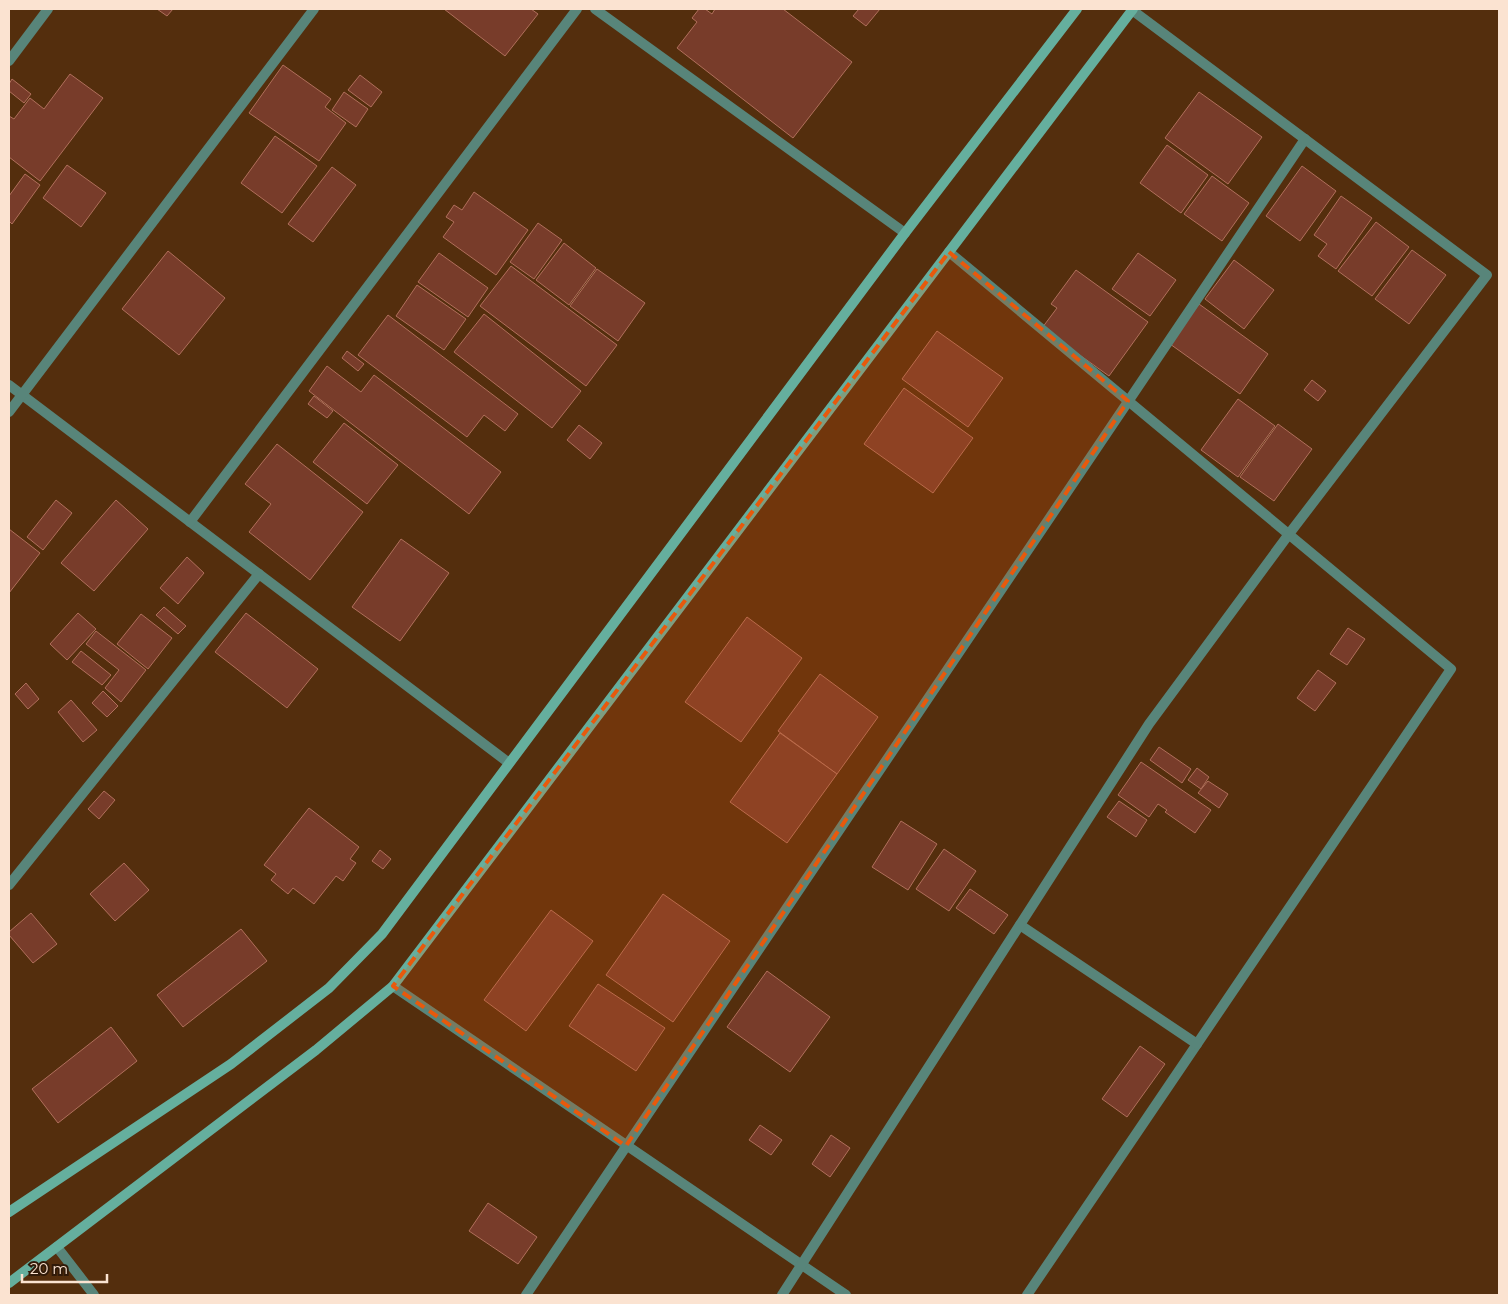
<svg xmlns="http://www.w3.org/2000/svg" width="1508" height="1304" viewBox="0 0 1508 1304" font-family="Montserrat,sans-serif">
	<rect width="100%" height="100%" fill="#542e0d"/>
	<g fill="#783c2a" stroke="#b06f5b">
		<path d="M157 9H173L167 16Z"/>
		<path d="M444 9H531L538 14 505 56Z"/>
		<path d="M699 9H705L712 14 715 9H783L852 62 793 138 677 48 697 22 692 18Z"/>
		<path d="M859 9H880L866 26 853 16Z"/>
		<path d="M283 65 331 99 325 107 346 123 319 161 249 113Z"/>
		<path d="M70 74 103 98 40 181 9 157V116L14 119 30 98 44 109Z"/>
		<path d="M360 75 382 92 371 107 348 90Z"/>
		<path d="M12 79 31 94 24 103 9 91V84Z"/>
		<path d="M344 92 368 109 356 127 332 110Z"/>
		<path d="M1199 92 1262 137 1228 184 1165 138Z"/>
		<path d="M275 136 317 166 282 213 241 183Z"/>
		<path d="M1167 145 1208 175 1181 213 1140 183Z"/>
		<path d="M67 165 106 193 81 227 43 198Z"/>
		<path d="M1302 166 1336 191 1300 241 1266 216Z"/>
		<path d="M332 167 356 185 313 242 288 224Z"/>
		<path d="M25 174 40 185 12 224 9 221V196Z"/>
		<path d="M1212 176 1249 203 1222 241 1184 214Z"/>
		<path d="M474 192 528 230 496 275 443 237 454 222 446 217 454 205 462 210Z"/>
		<path d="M1341 196 1372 218 1336 269 1318 256 1327 244 1314 235Z"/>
		<path d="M1376 222 1409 247 1372 296 1338 271Z"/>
		<path d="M538 223 562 240 534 279 510 262Z"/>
		<path d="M564 243 596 268 569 305 536 280Z"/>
		<path d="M1412 250 1446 275 1409 324 1375 299Z"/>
		<path d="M168 251 225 298 179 355 122 309Z"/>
		<path d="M439 253 488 288 468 317 418 282Z"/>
		<path d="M1138 253 1176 280 1150 316 1112 289Z"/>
		<path d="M1234 260 1274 290 1244 329 1205 299Z"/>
		<path d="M511 266 617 345 586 386 480 306Z"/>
		<path d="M597 269 645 303 618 341 570 306Z"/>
		<path d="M1076 270 1148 322 1109 376 1042 328 1057 308 1051 304Z"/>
		<path d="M417 285 466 319 444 350 396 316Z"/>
		<path d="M1199 304 1268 354 1240 394 1170 344Z"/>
		<path d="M484 314 581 391 552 428 454 352Z"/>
		<path d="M388 315 518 414 505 431 484 415 467 437 358 355Z"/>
		<path d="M937 331 1003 378 968 427 902 379Z"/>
		<path d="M347 351 364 364 358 371 342 358Z"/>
		<path d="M327 366 361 392 374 375 501 472 469 514 309 391Z"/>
		<path d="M1312 380 1326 391 1318 401 1304 390Z"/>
		<path d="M904 388 973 438 933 493 864 444Z"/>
		<path d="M314 396 333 411 327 418 308 404Z"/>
		<path d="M1238 399 1275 426 1238 477 1201 450Z"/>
		<path d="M344 423 398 465 367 504 313 462Z"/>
		<path d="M1278 424 1312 449 1274 501 1240 477Z"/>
		<path d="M579 425 602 443 590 459 567 440Z"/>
		<path d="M277 444 363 512 310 580 249 532 271 504 245 484Z"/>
		<path d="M56 500 72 513 43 550 27 537Z"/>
		<path d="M116 500 148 529 94 591 61 563Z"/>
		<path d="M9 529 40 553 9 593Z"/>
		<path d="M401 539 449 573 400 641 352 607Z"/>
		<path d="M187 557 204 573 178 604 160 588Z"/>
		<path d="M164 607 186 626 178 634 156 615Z"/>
		<path d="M78 613 96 629 67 660 50 644Z"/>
		<path d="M246 613 318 669 287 708 215 652Z"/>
		<path d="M141 614 172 638 148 669 117 644Z"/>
		<path d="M747 617 802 658 741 742 685 702Z"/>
		<path d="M1348 628 1365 639 1347 665 1330 654Z"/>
		<path d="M96 631 146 670 121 702 105 688 119 670 86 644Z"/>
		<path d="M81 651 111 675 102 685 72 662Z"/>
		<path d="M1318 670 1336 683 1315 711 1297 698Z"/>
		<path d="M820 674 878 717 837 774 778 731Z"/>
		<path d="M26 683 39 699 28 709 15 694Z"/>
		<path d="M103 691 118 706 107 717 92 703Z"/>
		<path d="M71 700 97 730 83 742 58 712Z"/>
		<path d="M780 733 837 774 787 843 730 802Z"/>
		<path d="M1159 747 1191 769 1182 783 1150 760Z"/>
		<path d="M1141 762 1211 810 1195 833 1165 812 1167 810 1158 804 1149 817 1118 795Z"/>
		<path d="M1197 768 1209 777 1201 789 1188 780Z"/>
		<path d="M1208 781 1228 794 1219 808 1198 793Z"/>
		<path d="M104 791 115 800 99 819 88 809Z"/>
		<path d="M1119 801 1147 820 1136 837 1107 817Z"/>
		<path d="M309 808 359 847 350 859 356 863 343 881 336 876 314 904 293 888 288 894 271 880 276 874 264 865Z"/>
		<path d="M901 821 937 844 908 890 872 867Z"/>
		<path d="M944 849 976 871 949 911 916 889Z"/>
		<path d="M380 850 391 859 383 869 372 861Z"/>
		<path d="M124 863 149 890 115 921 90 894Z"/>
		<path d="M970 889 1008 915 994 934 956 908Z"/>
		<path d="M663 894 730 941 673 1022 606 975Z"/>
		<path d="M551 910 593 941 526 1031 484 1000Z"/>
		<path d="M31 913 57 944 33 963 9 935V932Z"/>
		<path d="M241 929 267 961 183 1027 157 995Z"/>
		<path d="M767 971 830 1017 790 1072 727 1027Z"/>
		<path d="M598 984 665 1028 636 1071 569 1026Z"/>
		<path d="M111 1027 137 1061 58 1123 32 1089Z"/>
		<path d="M1140 1046 1165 1064 1127 1117 1102 1099Z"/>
		<path d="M760 1125 782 1140 771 1155 749 1140Z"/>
		<path d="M831 1135 850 1148 830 1177 812 1164Z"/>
		<path d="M488 1203 537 1237 518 1264 469 1231Z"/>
	</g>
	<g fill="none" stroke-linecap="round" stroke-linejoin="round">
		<g stroke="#58857a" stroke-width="10">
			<path d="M595 9 905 233"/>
			<path d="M9 61 48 9"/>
			<path d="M949 252 1451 669 1027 1295"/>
			<path d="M9 385 509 763"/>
			<path d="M9 412 314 9"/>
			<path d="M190 522 577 9"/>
			<path d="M9 885 259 574"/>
			<path d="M1020 925 1197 1044"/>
			<path d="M393 986 846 1295"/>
			<path d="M57 1247 94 1295"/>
			<path d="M526 1295 1305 139"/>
			<path d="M782 1295 1149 724 1289 534 1487 275 1132 10"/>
		</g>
		<g stroke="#65af9e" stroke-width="10">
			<path d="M9 1212 231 1064 329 988 382 934 905 233 1077 9"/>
			<path d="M9 1283 316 1050 393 986 1133 9"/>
		</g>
	</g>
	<path fill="#e8590c" fill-opacity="0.2" stroke="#e8590c" stroke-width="4" stroke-dasharray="10 6" stroke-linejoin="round" d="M949 252 1128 401 626 1146 393 986Z"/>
	<rect width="1508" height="1304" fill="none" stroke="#fbe3d1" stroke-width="20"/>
	<path d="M22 1274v8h85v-8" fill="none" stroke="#fbe3d1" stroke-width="2.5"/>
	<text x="30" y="1274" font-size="15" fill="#fbe3d1" stroke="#301a09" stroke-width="4" paint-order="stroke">20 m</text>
</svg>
